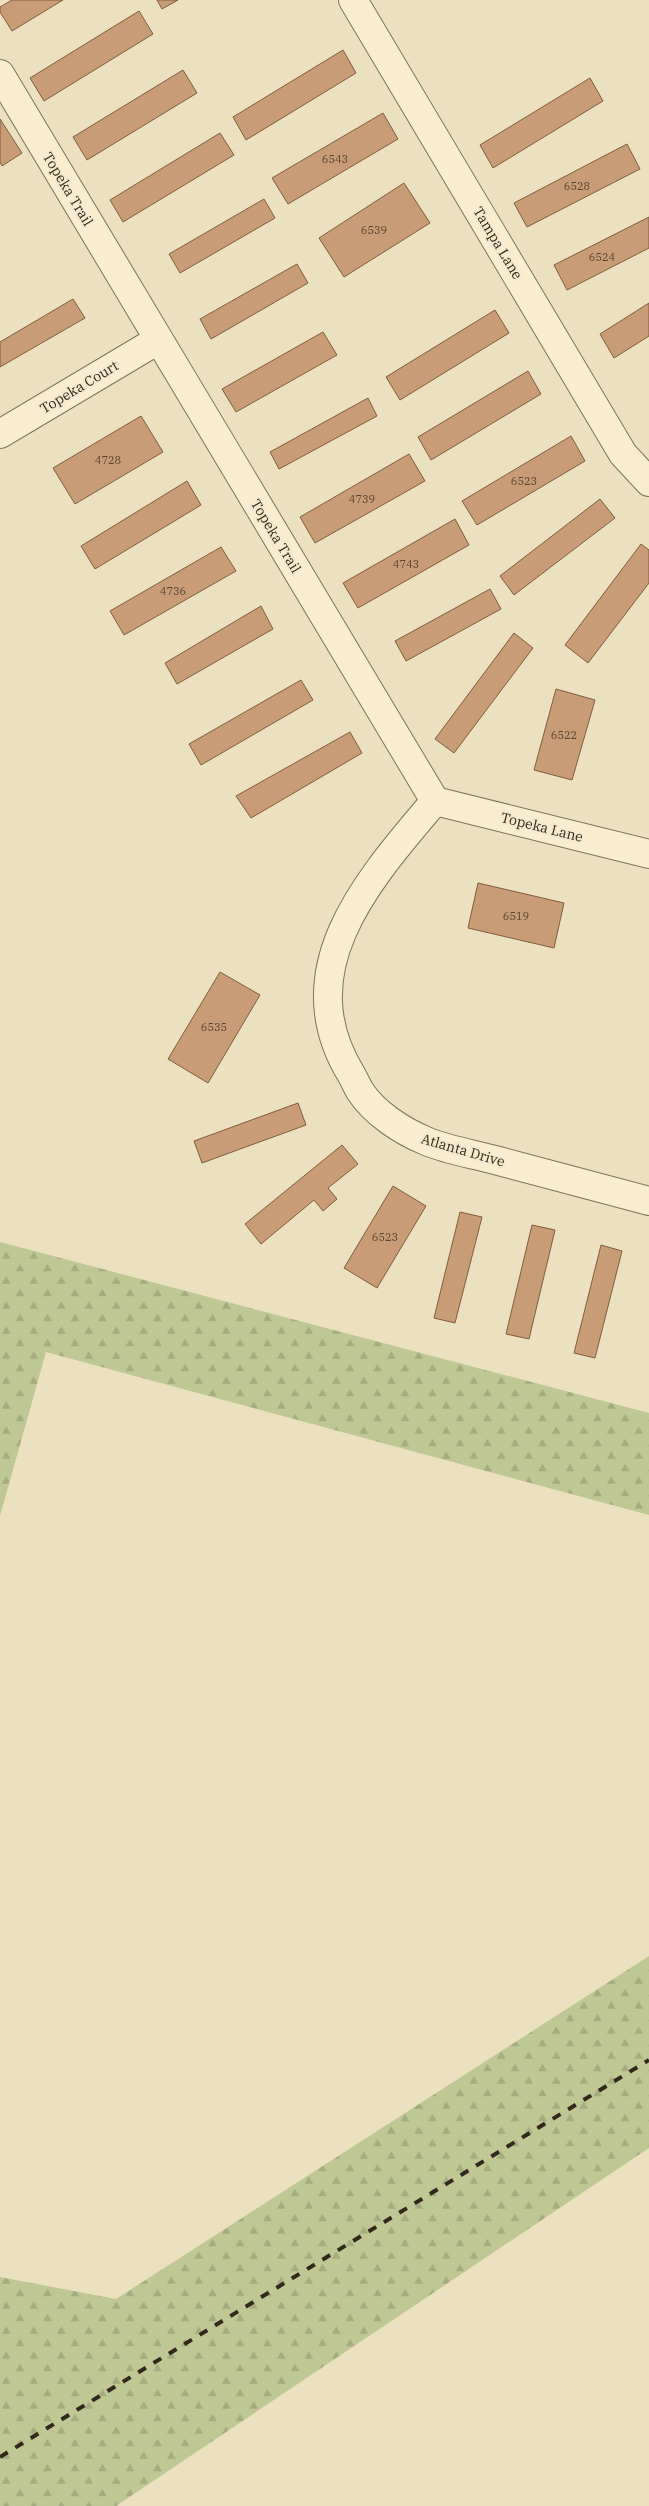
<svg xmlns="http://www.w3.org/2000/svg" width="649" height="2506" viewBox="0 0 649 2506" font-family="'IBM Plex Serif',serif">
	<defs>
		<pattern id="forest-firs" width="22" height="20" patternUnits="userSpaceOnUse" patternTransform="scale(1.25)"><rect width="22" height="20" fill="#bfc894"/><path d="M5 1l3.5 6h-7zM16 11l3.5 6h-7z" fill="#a5ac7f"/></pattern>
	</defs>
	<rect width="100%" height="100%" fill="#ebe0bf"/>
	<g fill="url(#forest-firs)">
		<path d="M0 1242 649 1413V1515L46 1352 0 1516Z"/>
		<path d="M649 1956V2148L116 2506H0V2277L116 2299Z"/>
	</g>
	<g fill="#c89c76" stroke="#805d3f">
		<path d="M12 0H63L12 31 0 12V7Z"/>
		<path d="M157 0H178L162 9Z"/>
		<path d="M139 11 153 34 44 101 30 78Z"/>
		<path d="M343 50 356 73 246 140 233 117Z"/>
		<path d="M183 70 197 93 87 160 73 137Z"/>
		<path d="M590 78 603 101 493 168 480 145Z"/>
		<path d="M383 113 398 139 288 204 272 178Z"/>
		<path d="M0 119 22 153 2 166 0 162Z"/>
		<path d="M220 133 234 155 123 222 110 200Z"/>
		<path d="M627 144 640 169 527 227 514 203Z"/>
		<path d="M404 183 430 223 344 277 319 238Z"/>
		<path d="M264 199 275 218 180 273 169 254Z"/>
		<path d="M649 217V248L567 290 554 265Z"/>
		<path d="M297 264 308 283 211 339 200 319Z"/>
		<path d="M73 299 85 318 0 367V342Z"/>
		<path d="M649 303V336L614 358 600 334Z"/>
		<path d="M495 310 509 333 400 400 386 377Z"/>
		<path d="M323 332 337 355 236 412 222 389Z"/>
		<path d="M528 371 541 394 431 460 418 437Z"/>
		<path d="M368 398 377 416 279 469 270 452Z"/>
		<path d="M141 416 163 452 75 504 53 468Z"/>
		<path d="M571 436 585 461 477 525 462 501Z"/>
		<path d="M409 454 425 481 315 543 300 517Z"/>
		<path d="M187 481 201 505 95 569 81 546Z"/>
		<path d="M600 499 615 518 514 595 500 576Z"/>
		<path d="M455 519 469 545 358 608 343 583Z"/>
		<path d="M641 544 649 550V583L588 663 565 645Z"/>
		<path d="M221 547 236 571 124 635 110 611Z"/>
		<path d="M490 589 501 609 406 661 395 641Z"/>
		<path d="M261 606 273 629 177 684 165 663Z"/>
		<path d="M514 633 533 648 454 753 435 739Z"/>
		<path d="M301 680 313 700 201 765 189 744Z"/>
		<path d="M556 689 595 700 572 780 534 770Z"/>
		<path d="M350 732 362 753 251 818 236 796Z"/>
		<path d="M478 883 564 903 554 948 468 928Z"/>
		<path d="M220 972 260 995 208 1083 168 1059Z"/>
		<path d="M298 1103 306 1125 202 1163 194 1141Z"/>
		<path d="M342 1145 358 1164 328 1188 337 1199 323 1211 314 1200 261 1244 245 1224Z"/>
		<path d="M393 1186 426 1206 377 1288 344 1268Z"/>
		<path d="M460 1212 482 1217 455 1323 434 1318Z"/>
		<path d="M532 1225 555 1230 529 1339 506 1334Z"/>
		<path d="M601 1245 622 1251 595 1358 574 1353Z"/>
	</g>
	<g fill="none" stroke-linecap="round" stroke-linejoin="round">
		<defs>
			<g id="minor">
				<path d="M353 0 623 454 649 482"/>
				<path d="M0 74 435 801"/>
				<path d="M0 434 158 340"/>
				<path d="M435 801C369 879 287 969 351 1074 354 1079 357 1086 360 1091 374 1113 402 1131 426 1141 447 1150 473 1154 495 1160 546 1174 598 1187 649 1201"/>
				<path d="M435 801 649 854"/>
			</g>
		</defs>
		<use href="#minor" stroke="#837158" stroke-width="30"/>
		<use href="#minor" stroke="#f7edd1" stroke-width="28"/>
		<path stroke="#33281c" stroke-width="4" stroke-dasharray="9 9" stroke-linecap="butt" d="M0 2457 649 2060"/>
	</g>
	<g text-anchor="middle" stroke-width="4" stroke-linejoin="round" paint-order="stroke">
		<g font-size="11" fill="#584532">
			<text x="335" y="163">6543</text>
			<text x="577" y="190">6528</text>
			<text x="374" y="234">6539</text>
			<text x="602" y="261">6524</text>
			<text x="108" y="464">4728</text>
			<text x="524" y="485">6523</text>
			<text x="362" y="503">4739</text>
			<text x="406" y="568">4743</text>
			<text x="173" y="595">4736</text>
			<text x="564" y="739">6522</text>
			<text x="516" y="920">6519</text>
			<text x="214" y="1031">6535</text>
			<text x="385" y="1241">6523</text>
		</g>
		<g font-size="14" fill="#33281c" stroke="#f3eace">
			<text transform="translate(68 189) rotate(59)" y="5">Topeka Trail</text>
			<text transform="translate(498 243) rotate(59)" y="5">Tampa Lane</text>
			<text transform="translate(79 387) rotate(-31)" y="5">Topeka Court</text>
			<text transform="translate(276 536) rotate(59)" y="5">Topeka Trail</text>
			<text transform="translate(542 827) rotate(14)" y="5">Topeka Lane</text>
			<text transform="translate(463 1150) rotate(16)" y="5">Atlanta Drive</text>
		</g>
	</g>
</svg>
